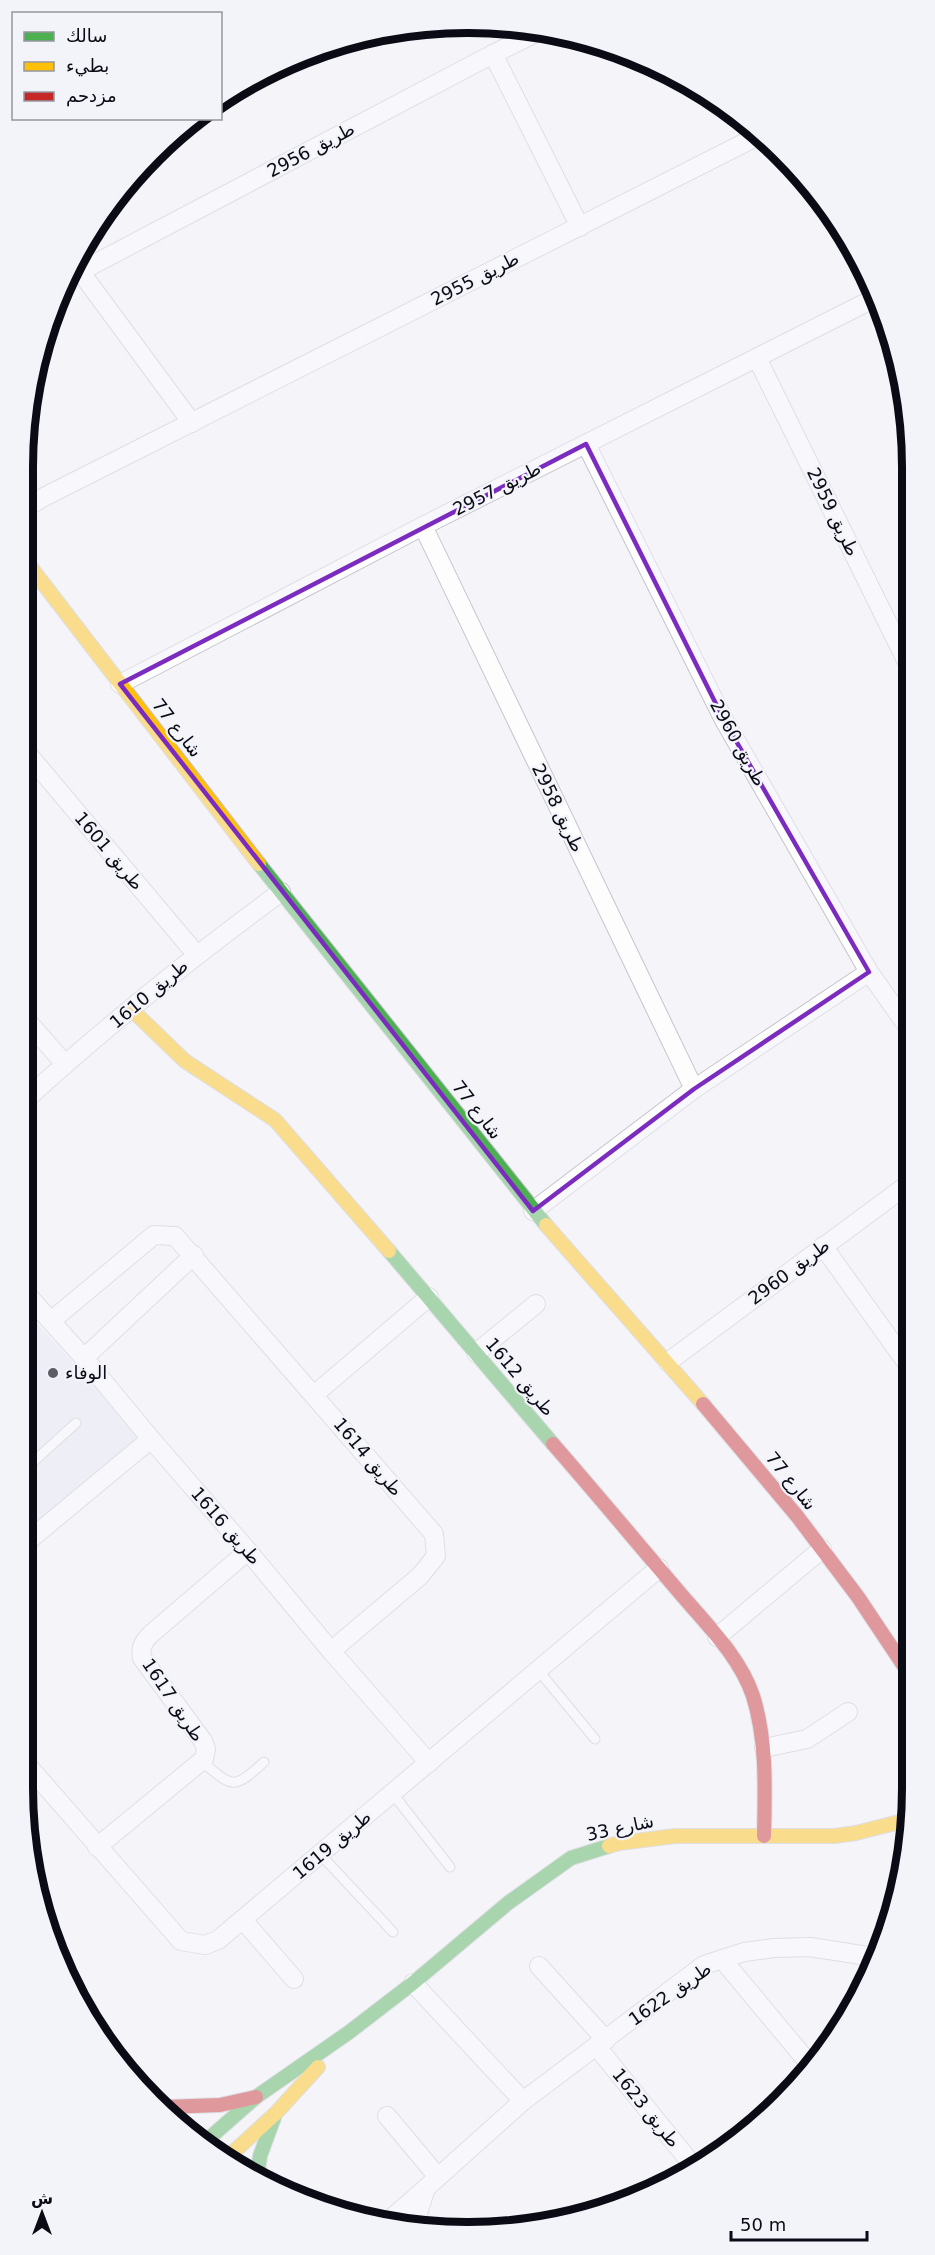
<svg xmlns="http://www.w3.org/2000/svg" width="935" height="2255" viewBox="0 0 935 2255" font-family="'DejaVu Sans','Noto Sans Arabic',sans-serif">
	<rect width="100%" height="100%" fill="#f4f4f9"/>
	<path fill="#e5e6f1" d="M23 1308 143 1439 23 1540Z"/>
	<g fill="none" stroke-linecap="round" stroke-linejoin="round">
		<defs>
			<g id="lane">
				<path d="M22 1472 76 1423"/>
				<path d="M22 1522 36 1536"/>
				<path d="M538 1670 595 1739"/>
				<path d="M201 1761C233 1787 232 1791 264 1762"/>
				<path d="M393 1794 450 1867"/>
				<path d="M321 1855 393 1932"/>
				<path d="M550 2224 566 2216 586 2214"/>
			</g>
			<g id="street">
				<path d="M493 54 580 227"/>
				<path d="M74 263 192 423"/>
				<path d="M81 271 493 54 542 30"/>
				<path d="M757 358 909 666"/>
				<path d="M586 444 724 720 869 972 910 1030"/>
				<path d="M22 510 44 497 758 136"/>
				<path d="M423 526 694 1089"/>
				<path d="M120 684 423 526 875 298"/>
				<path d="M22 747 196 954"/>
				<path d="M22 1015 65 1064"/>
				<path d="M22 1103C104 1028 191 958 281 892"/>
				<path d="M533 1211 694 1089 869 972"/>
				<path d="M823 1246 911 1369"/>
				<path d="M22 1289 84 1358 151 1439 248 1551 331 1651 429 1763"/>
				<path d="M51 1321 154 1235 175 1236 434 1534 436 1556 420 1576 331 1651"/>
				<path d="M476 1353 536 1304"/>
				<path d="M84 1358 194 1255"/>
				<path d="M668 1362 911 1182"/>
				<path d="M315 1394 429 1297"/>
				<path d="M22 1546 151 1439"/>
				<path d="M717 1637 822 1549"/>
				<path d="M764 1748 807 1739 848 1712"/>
				<path d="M22 1759 181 1941 205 1945 218 1940 659 1568"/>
				<path d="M97 1847 204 1759 206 1749 203 1741 142 1658C140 1647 143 1642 151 1634L248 1551"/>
				<path d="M243 1920 294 1979"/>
				<path d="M722 1959 812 2067"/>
				<path d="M539 1966 606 2040"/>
				<path d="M413 1983 523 2101 704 1965 744 1952 774 1948 810 1947 874 1957"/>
				<path d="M597 2047 695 2168"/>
				<path d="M387 2116 438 2177"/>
				<path d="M386 2223 425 2189"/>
				<path d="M421 2228 417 2216 426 2188 523 2101"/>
			</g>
			<g id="fast">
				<path d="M259 864 546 1225"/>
				<path d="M389 1251 553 1444"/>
				<path d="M206 2141 256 2097 348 2033 413 1983 508 1903 571 1858 609 1846"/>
				<path d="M257 2178 260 2156 274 2118"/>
			</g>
			<g id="slow">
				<path d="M22 556 259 864"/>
				<path d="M132 1010 185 1061 275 1120 389 1251"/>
				<path d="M546 1225 703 1404"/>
				<path d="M609 1846 619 1843 675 1836H834L856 1833 907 1820"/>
				<path d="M227 2158 276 2113 318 2067"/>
			</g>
			<g id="jam">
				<path d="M703 1404 797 1516 858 1597 912 1678"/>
				<path d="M553 1444C594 1491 634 1539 674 1586 702 1620 739 1654 753 1696 767 1741 765 1789 764 1836"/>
				<path d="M165 2107 220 2105 256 2097"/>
			</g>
		</defs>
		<use href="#lane" stroke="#c4c5cd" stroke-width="11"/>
		<use href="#street" stroke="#c4c5cd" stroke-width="20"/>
		<use href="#fast" stroke="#c4c5cd" stroke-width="16"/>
		<use href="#slow" stroke="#c4c5cd" stroke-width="16"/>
		<use href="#jam" stroke="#c4c5cd" stroke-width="16"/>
		<use href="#lane" stroke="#fdfdfe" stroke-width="9"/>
		<use href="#street" stroke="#fdfdfe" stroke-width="18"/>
		<use href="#fast" stroke="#4caf50" stroke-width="14"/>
		<use href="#slow" stroke="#ffc107" stroke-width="14"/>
		<use href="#jam" stroke="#c62828" stroke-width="14"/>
	</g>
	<path d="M0 0H935V2255H0ZM586 444 724 720 869 972 694 1089 533 1211 120 684Z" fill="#f4f4f9" fill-opacity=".55" fill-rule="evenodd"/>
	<path fill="none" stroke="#7b2cbf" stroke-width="4.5" stroke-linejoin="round" d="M586 444 724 720 869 972 694 1089 533 1211 120 684Z"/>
	<circle fill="#5d5d65" stroke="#f3f3fa" stroke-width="2" cx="53" cy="1373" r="6"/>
	<g text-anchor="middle" stroke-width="4.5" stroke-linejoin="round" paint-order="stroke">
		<g font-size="18" fill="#0b0b16" stroke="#f3f3fa">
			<text transform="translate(311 150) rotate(-28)" y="6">طريق 2956</text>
			<text transform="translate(475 279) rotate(-27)" y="6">طريق 2955</text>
			<text transform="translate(497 489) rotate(-27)" y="6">طريق 2957</text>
			<text transform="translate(833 512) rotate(64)" y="6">طريق 2959</text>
			<text transform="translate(177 728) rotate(52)" y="6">شارع 77</text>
			<text transform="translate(738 743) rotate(61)" y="6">طريق 2960</text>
			<text transform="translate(558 808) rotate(64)" y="6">طريق 2958</text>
			<text transform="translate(109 851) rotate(50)" y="6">طريق 1601</text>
			<text transform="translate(149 994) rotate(-40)" y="6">طريق 1610</text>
			<text transform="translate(477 1110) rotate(52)" y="6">شارع 77</text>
			<text transform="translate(789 1272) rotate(-37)" y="6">طريق 2960</text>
			<text transform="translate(520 1377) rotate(50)" y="6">طريق 1612</text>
			<text transform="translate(368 1457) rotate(50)" y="6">طريق 1614</text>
			<text transform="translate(791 1481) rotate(51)" y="6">شارع 77</text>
			<text transform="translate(226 1526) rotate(49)" y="6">طريق 1616</text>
			<text transform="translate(173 1700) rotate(56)" y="6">طريق 1617</text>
			<text transform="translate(620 1828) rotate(-12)" y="6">شارع 33</text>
			<text transform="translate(332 1845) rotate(-40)" y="6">طريق 1619</text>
			<text transform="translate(670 1994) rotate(-35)" y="6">طريق 1622</text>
			<text transform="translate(646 2108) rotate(51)" y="6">طريق 1623</text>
		</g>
		<g font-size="18" fill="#0b0b16" stroke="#f3f3fa" text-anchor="start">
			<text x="65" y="1379">الوفاء</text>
		</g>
	</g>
	<path d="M0 0H935V2255H0ZM467 33H468A434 434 0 0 1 902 467V1788A434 434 0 0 1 468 2222H467A434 434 0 0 1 33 1788V467A434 434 0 0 1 467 33Z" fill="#f3f3fa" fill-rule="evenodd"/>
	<path fill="none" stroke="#0b0b16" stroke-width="8" d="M467 33H468A434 434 0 0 1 902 467V1788A434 434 0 0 1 468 2222H467A434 434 0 0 1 33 1788V467A434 434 0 0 1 467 33Z"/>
	<rect x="12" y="12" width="210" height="108" fill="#f3f3fa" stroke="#96969f" stroke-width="1.5"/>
	<rect x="24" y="32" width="30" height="9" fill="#4caf50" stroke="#96969f" stroke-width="1.5"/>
	<text x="66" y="42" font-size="18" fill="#0b0b16">سالك</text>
	<rect x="24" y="62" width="30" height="9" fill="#ffc107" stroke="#96969f" stroke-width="1.5"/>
	<text x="66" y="72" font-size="18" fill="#0b0b16">بطيء</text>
	<rect x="24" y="92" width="30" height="9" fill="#c62828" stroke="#96969f" stroke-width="1.5"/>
	<text x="66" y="102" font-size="18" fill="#0b0b16">مزدحم</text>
	<g transform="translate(42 2213)" stroke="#f3f3fa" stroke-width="4.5" paint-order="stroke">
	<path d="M0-4.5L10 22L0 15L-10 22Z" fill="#0b0b16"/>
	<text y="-9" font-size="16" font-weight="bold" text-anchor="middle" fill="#0b0b16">ش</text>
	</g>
	<path d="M731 2231v9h136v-9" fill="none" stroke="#0b0b16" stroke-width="3"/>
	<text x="740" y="2231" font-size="18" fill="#0b0b16" stroke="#f3f3fa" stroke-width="4.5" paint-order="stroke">50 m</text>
</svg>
